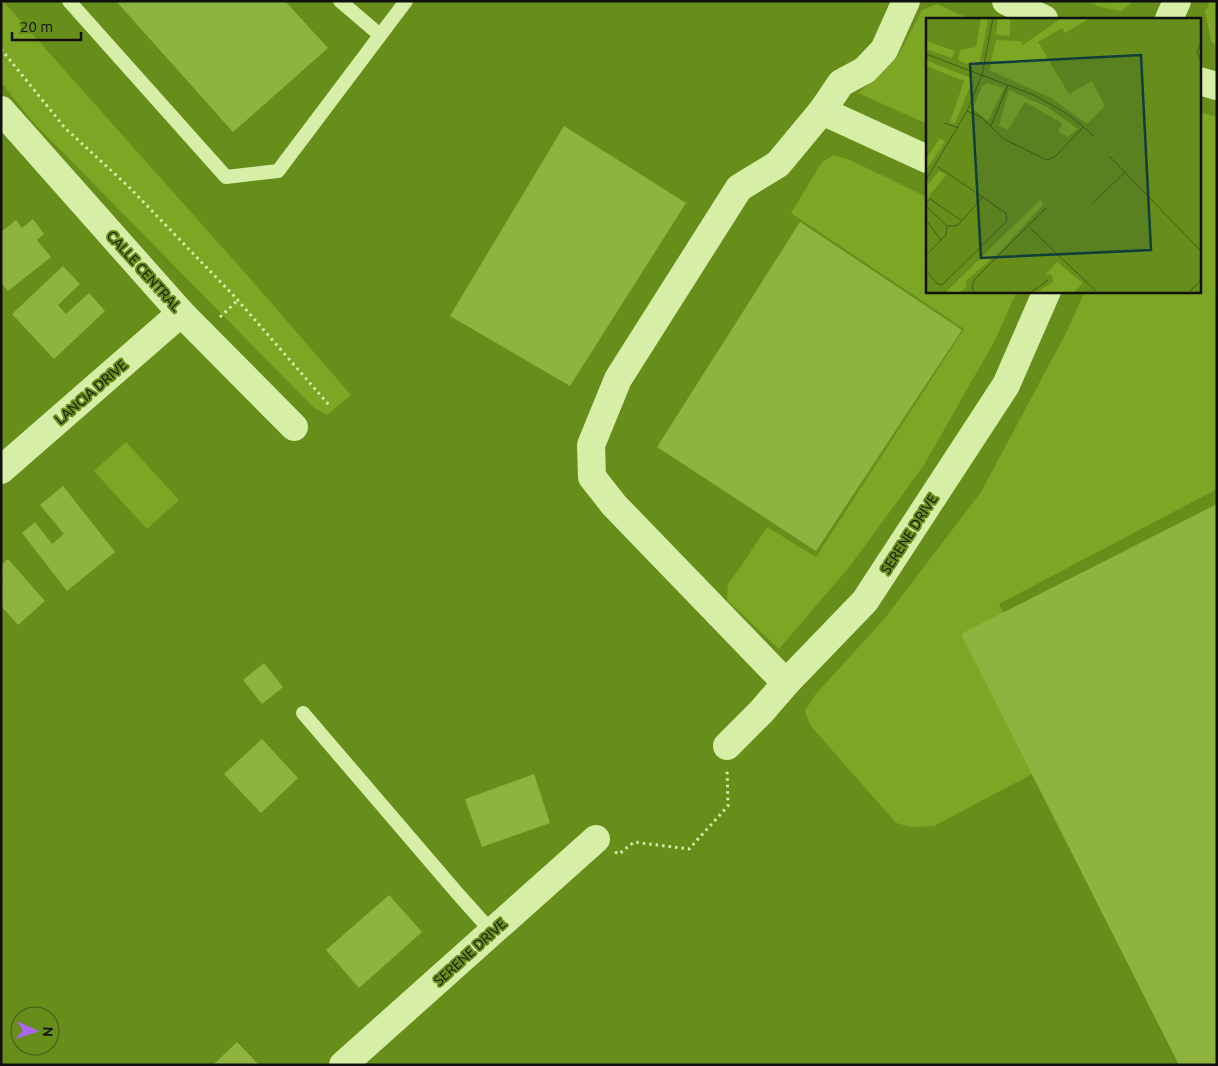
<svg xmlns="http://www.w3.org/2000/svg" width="1218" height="1066" viewBox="0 0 1218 1066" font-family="Ubuntu,sans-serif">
	<rect width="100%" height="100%" fill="#678d1b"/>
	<g fill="#7da624">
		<path d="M1 1H3L247 275 351 395 327 415 313 407 31 120 1 82Z"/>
		<path d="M1087 1H1134L1121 11 1100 7Z"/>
		<path d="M1210 1H1217V46L1211 41 1205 12Z"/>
		<path d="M937 4 970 19H927V124L858 93 882 73 898 56 922 10Z"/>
		<path d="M1199 112 1217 117V489L999 604 1074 752 934 826 911 827 896 823 810 725 805 711 815 695 885 618 981 492 1067 331 1085 291H1199Z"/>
		<path d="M834 155 850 160 927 197V291H1017L994 342 924 465 850 566 779 649 727 600 728 584 739 569 767 527 816 557 964 329 791 213 822 162Z"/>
		<path d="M126 442 179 500 147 529 94 471Z"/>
	</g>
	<g fill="#8eb43f">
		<path d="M116 1H285L328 48 233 132Z"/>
		<path d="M564 126 686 203 570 386 450 316Z"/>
		<path d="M33 219 44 234 37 240 51 257 8 291 1 283V232L16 220 22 228Z"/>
		<path d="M800 222 962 330 816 551 657 447Z"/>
		<path d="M63 266 80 284 58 305 66 314 89 293 105 311 54 359 12 314Z"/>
		<path d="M63 486 115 552 67 591 22 533 35 522 52 544 64 534 40 505Z"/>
		<path d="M1217 504V1064L1215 1065H1179L961 634Z"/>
		<path d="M8 559 45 601 18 625 1 606V582L3 581 1 579V565Z"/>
		<path d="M264 663 283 687 262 704 243 680Z"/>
		<path d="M262 739 298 778 261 813 224 774Z"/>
		<path d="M534 774 550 823 482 847 465 799Z"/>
		<path d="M389 895 422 932 359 988 326 950Z"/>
		<path d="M237 1042 259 1065H213Z"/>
	</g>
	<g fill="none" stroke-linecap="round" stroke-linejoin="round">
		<g stroke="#d7eea7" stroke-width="3" stroke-dasharray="2.5 4" stroke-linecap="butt">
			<path d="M1 49 65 128 129 187 235 297 329 405"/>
			<path d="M220 317 238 300"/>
			<path d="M615 852 619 854 634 842 689 849 728 806 727 769"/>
		</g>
		<g stroke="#d7eea7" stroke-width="14">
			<path d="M69 1 226 177 278 171 406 1"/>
			<path d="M340 1 380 35"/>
			<path d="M303 713 458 894 492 932"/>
		</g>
		<g stroke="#d7eea7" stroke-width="28">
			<path d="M1006 1 1044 19"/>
			<path d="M1169 19 1177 1"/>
			<path d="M1199 81 1217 86"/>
			<path d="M1 110 181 313 294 427"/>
			<path d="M822 111 927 159"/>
			<path d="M1 470 181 313"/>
			<path d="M786 683 614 505 592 477 591 445 618 379 739 188 778 164 822 111 841 83 865 70 884 50 906 1"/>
			<path d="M727 746 761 712 786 683 865 601 1006 385 1047 291"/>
			<path d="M343 1065 596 839"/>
		</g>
	</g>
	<g text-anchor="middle" stroke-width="4" stroke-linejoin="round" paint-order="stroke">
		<g font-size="14" fill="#111" stroke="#678d1b">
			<text transform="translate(144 271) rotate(48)" y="5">CALLE CENTRAL</text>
			<text transform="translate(91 392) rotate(-41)" y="5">LANCIA DRIVE</text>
			<text transform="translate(909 534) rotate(-57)" y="5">SERENE DRIVE</text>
			<text transform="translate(470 952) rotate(-42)" y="5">SERENE DRIVE</text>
		</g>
	</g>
	<g transform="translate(926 18)">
		<rect width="275" height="275" fill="#678d1b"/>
		<path d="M55 0H62L59 18 54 43 46 48 32 42 34 32 50 29ZM72 0H84V18L70 17ZM136 0H164L139 15 136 10 112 24 143 76 166 63 179 88 161 106 125 80 63 52 70 22 94 23 97 27ZM0 23 29 33 26 40 0 31ZM0 42 47 61 29 105 24 104 38 63 0 48ZM61 65 78 70 62 103 47 91 56 68ZM83 72 121 89 152 111 142 119 132 114 136 105 99 84 82 112 73 108ZM14 120 19 124 0 152V141ZM13 153 20 157 0 182V169ZM115 181 117 187 73 234 40 263V269L34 275H19ZM131 244 157 265 147 275H110L127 264 126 257 120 256Z" fill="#7da624"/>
		<path fill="none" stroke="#455b17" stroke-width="1" d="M275 24 271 34 275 43M0 36 108 77 143 97 168 118M41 93 55 99 78 121 121 142 130 138 157 109M18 105 33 110M65 108 82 67M183 138 275 233M0 162 41 93 56 57 67 0M0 185 4 181 36 203M166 186 199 154M0 188 21 208H27L32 207 57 179M0 202 15 222M103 209 172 275M0 237 20 217 21 208M0 252 10 265 16 267 81 203 80 195 11 148M50 275 46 271 48 262 120 190M104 275 122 262M262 275 275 262"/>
		<path fill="#103e3b" fill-opacity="0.15" stroke="#103e3b" stroke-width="2.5" d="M215 37 225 232 55 240 44 46Z"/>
		<rect width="275" height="275" fill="none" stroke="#111" stroke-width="2.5"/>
	</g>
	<rect width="1218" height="1066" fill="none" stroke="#111111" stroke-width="5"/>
	<g transform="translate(35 1031) rotate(93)"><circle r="24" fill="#678d1b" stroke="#455b17"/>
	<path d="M0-4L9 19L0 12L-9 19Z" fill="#af64ff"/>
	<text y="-8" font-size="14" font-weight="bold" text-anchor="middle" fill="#111111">N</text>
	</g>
	<path d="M12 32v8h69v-8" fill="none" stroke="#111111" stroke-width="2.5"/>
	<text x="20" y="32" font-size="15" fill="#111111" stroke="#678d1b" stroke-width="4" paint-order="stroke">20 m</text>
</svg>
